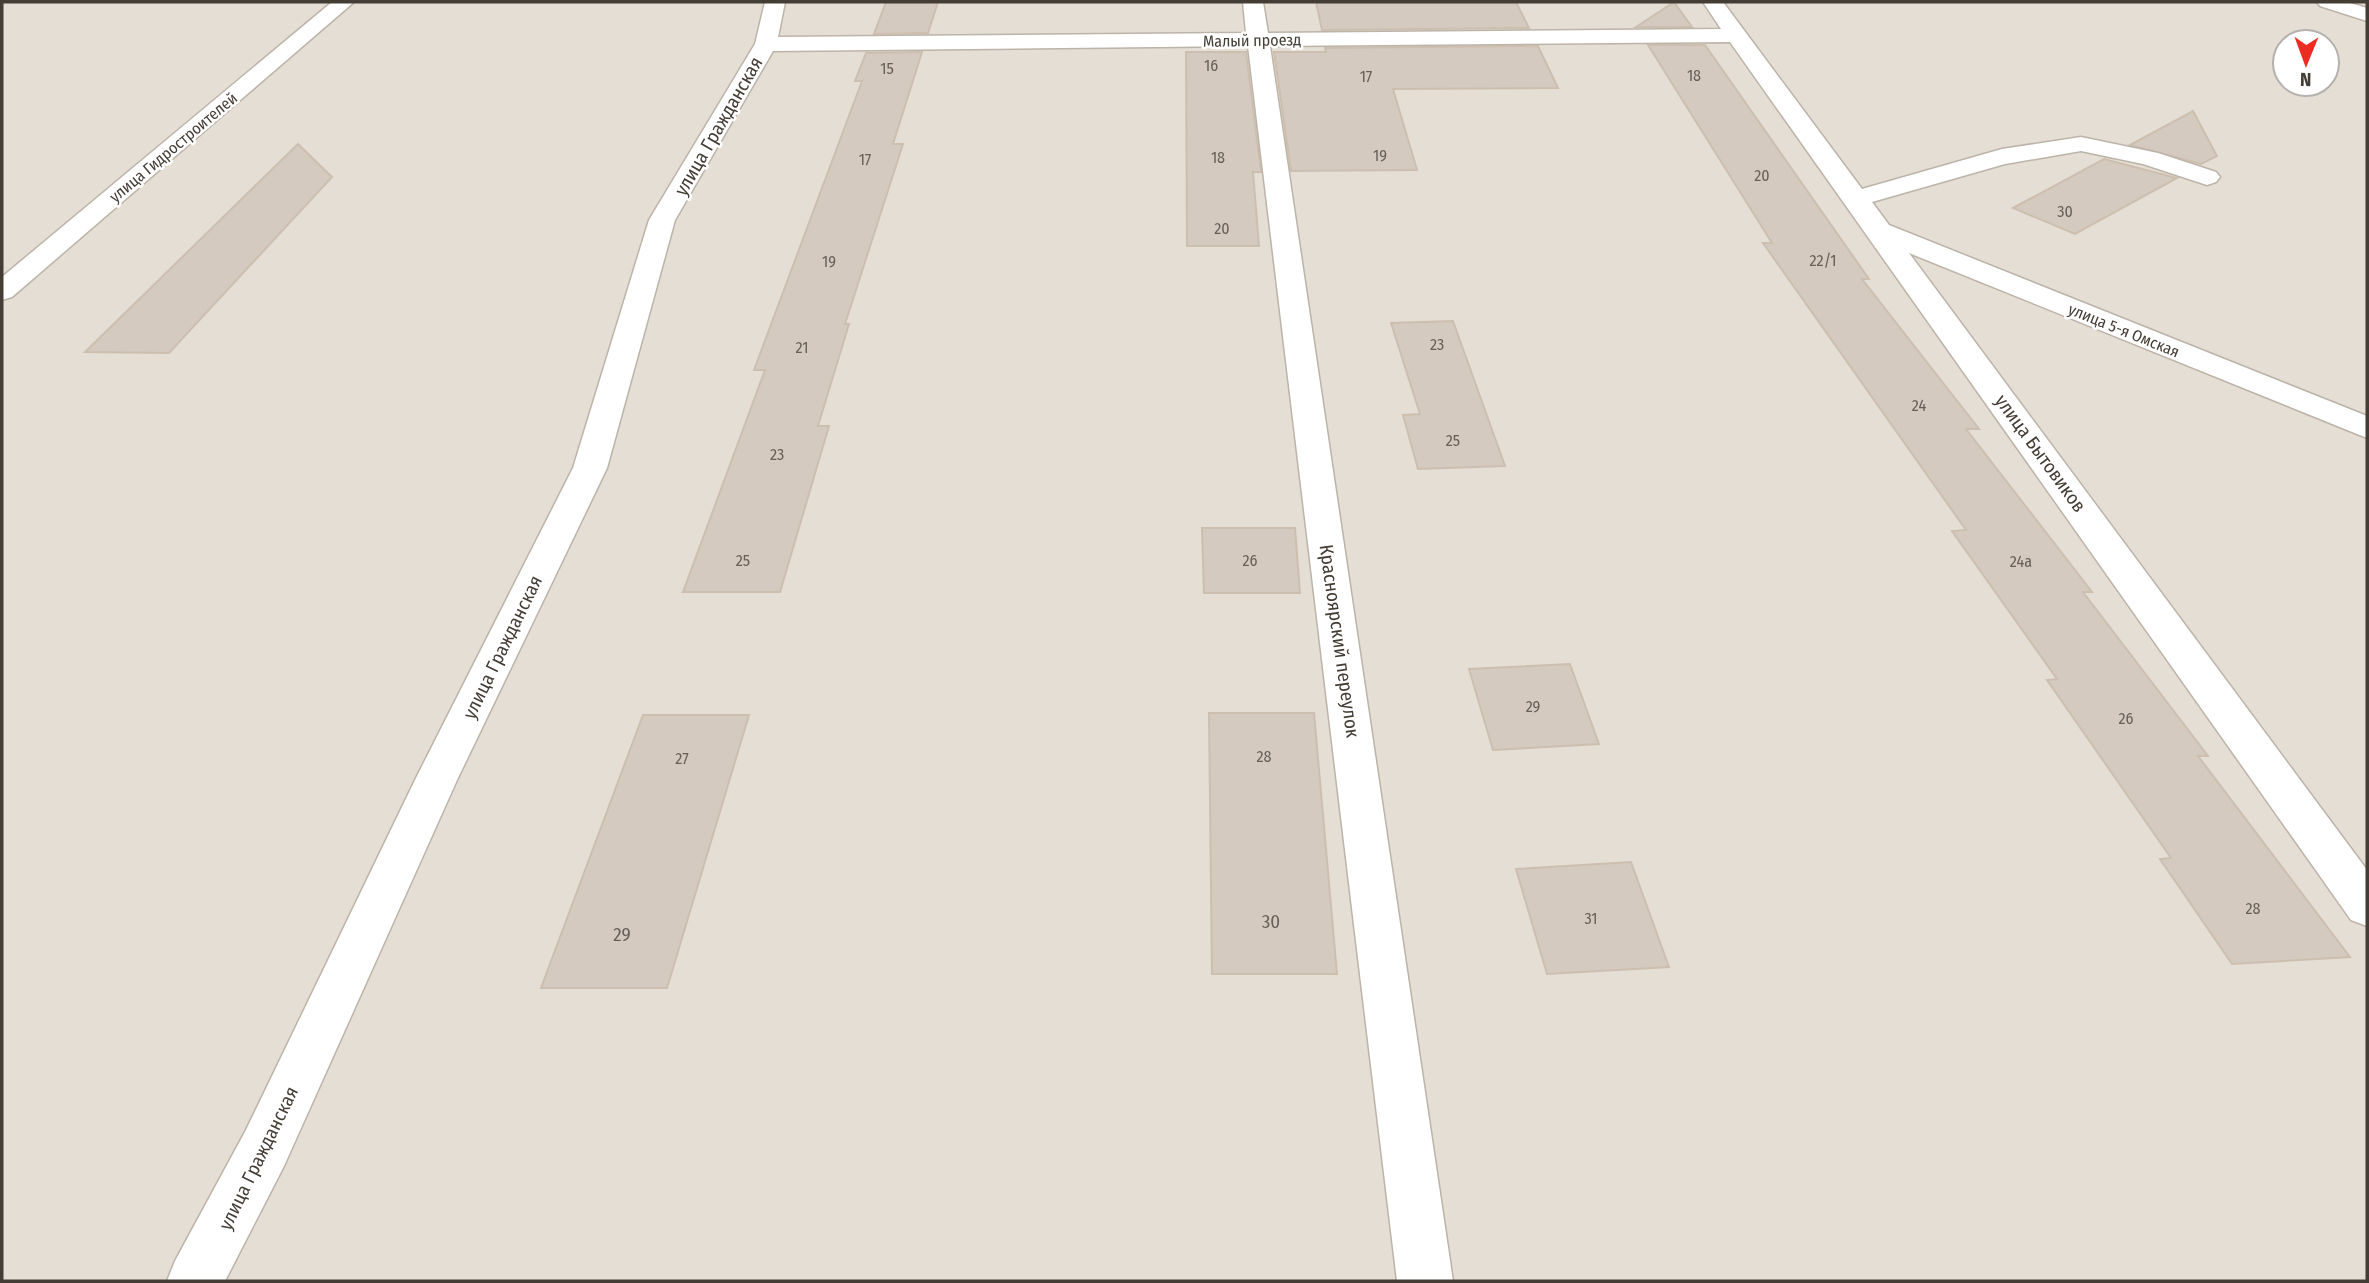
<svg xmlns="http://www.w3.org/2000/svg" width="2369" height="1283" viewBox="0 0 2369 1283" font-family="'Fira Sans Condensed',sans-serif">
	<rect width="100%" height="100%" fill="#f2ede6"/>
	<path fill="#e5ded4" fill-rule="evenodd" d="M2 2H2367V1281H2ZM2285 42H2327V84H2285Z"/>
	<g fill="#d5cabf" stroke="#cdbfaf" stroke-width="2">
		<path d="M886 2H938L928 33 874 34Z"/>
		<path d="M1316 2H1516L1529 28 1322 30Z"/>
		<path d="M1674 2 1692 27H1636Z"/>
		<path d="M1648 45H1705L1869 279H1862L1979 429H1966L2092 592H2083L2208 756H2198L2350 957 2232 964 2160 859 2171 858 2047 680 2057 679 1952 531 1966 530 1763 243H1772Z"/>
		<path d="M1538 46 1558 88 1393 89 1417 170 1291 171 1274 52H1326L1325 48Z"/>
		<path d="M922 52 893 144H903L845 324H849L818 426H829L780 592H683L765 370H754L862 81H855L866 53Z"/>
		<path d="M1186 52H1246L1261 172H1253L1259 246H1187Z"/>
		<path d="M2193 111 2217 156 2201 164 2130 145Z"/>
		<path d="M298 144 332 177 169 353 85 352Z"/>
		<path d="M2104 159 2177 178 2075 234 2013 208Z"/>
		<path d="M1453 321 1505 466 1418 469 1403 415 1420 414 1391 323Z"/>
		<path d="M1202 528H1295L1300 593H1204Z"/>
		<path d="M1570 664 1599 744 1493 750 1469 669Z"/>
		<path d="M1209 713H1314L1337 974H1212Z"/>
		<path d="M643 715H749L667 988H541Z"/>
		<path d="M1631 862 1669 967 1547 974 1516 869Z"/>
	</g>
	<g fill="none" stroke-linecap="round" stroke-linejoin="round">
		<defs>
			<g id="street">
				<path d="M332 2H354L12 297 2 300V277Z"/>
				<path d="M765 2H785L778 37 1246 33 1243 2H1263L1268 33 1721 29 1703 2H1723L1862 189 2002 149 2081 137 2158 153 2216 172 2220 177 2216 182 2207 185 2143 164 2081 151 2005 164 1872 202 1889 225 2367 416V438L1909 253 2367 870V926L2351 920 1730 42 1270 46 1453 1281H1397L1248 46 773 51 675 220 607 468 457 780 284 1166 225 1281H167L175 1261 246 1130 415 780 573 468 649 220 755 44Z"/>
				<path d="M2317 2H2347L2367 8V21L2320 6Z"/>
			</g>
		</defs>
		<use href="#street" stroke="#bcb3a9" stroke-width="3"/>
		<use href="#street" fill="#fff" fill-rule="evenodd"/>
	</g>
	<g text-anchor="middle" stroke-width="5" stroke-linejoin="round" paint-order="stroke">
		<g font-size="16" fill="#443d35" stroke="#fff">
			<text transform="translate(1252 40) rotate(-1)" y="6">Малый проезд</text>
			<text transform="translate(173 147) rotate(-40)" y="6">улица Гидростроителей</text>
			<text transform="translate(2124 330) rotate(22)" y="6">улица 5-я Омская</text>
		</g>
		<g font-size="16" fill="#686058">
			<text x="1211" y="71">16</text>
			<text x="887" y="74">15</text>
			<text x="1694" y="81">18</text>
			<text x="1366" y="82">17</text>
			<text x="1380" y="161">19</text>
			<text x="1218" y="163">18</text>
			<text x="865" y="165">17</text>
			<text x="1762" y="181">20</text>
			<text x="2065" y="217">30</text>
			<text x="1222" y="234">20</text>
			<text x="1823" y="266">22/1</text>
			<text x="829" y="267">19</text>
			<text x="1437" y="350">23</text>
			<text x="802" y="353">21</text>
			<text x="1919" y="411">24</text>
			<text x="1453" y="446">25</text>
			<text x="777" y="460">23</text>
			<text x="743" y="566">25</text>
			<text x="1250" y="566">26</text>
			<text x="2021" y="567">24а</text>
			<text x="1533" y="712">29</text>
			<text x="2126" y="724">26</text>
			<text x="1264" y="762">28</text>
			<text x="682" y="764">27</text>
			<text x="2253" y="914">28</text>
			<text x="1591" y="924">31</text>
		</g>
		<g font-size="19" fill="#443d35" stroke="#fff">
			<text transform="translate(718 126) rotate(-60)" y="7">улица Гражданская</text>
			<text transform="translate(2041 453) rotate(54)" y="7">улица Бытовиков</text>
			<text transform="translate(1340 641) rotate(82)" y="7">Красноярский переулок</text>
			<text transform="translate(502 647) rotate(-64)" y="7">улица Гражданская</text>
			<text transform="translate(258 1158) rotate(-64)" y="7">улица Гражданская</text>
		</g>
		<g font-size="19" fill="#686058">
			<text x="1271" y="928">30</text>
			<text x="622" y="941">29</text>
		</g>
	</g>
	<rect width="2369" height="1283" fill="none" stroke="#443d35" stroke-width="7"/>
	<g transform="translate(2306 63) rotate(181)"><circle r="33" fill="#ffffff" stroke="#b4b1ae" stroke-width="2"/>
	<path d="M0-5L12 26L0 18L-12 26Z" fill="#ec2c22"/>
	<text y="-10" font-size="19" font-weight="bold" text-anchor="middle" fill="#443d35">N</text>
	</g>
</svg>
